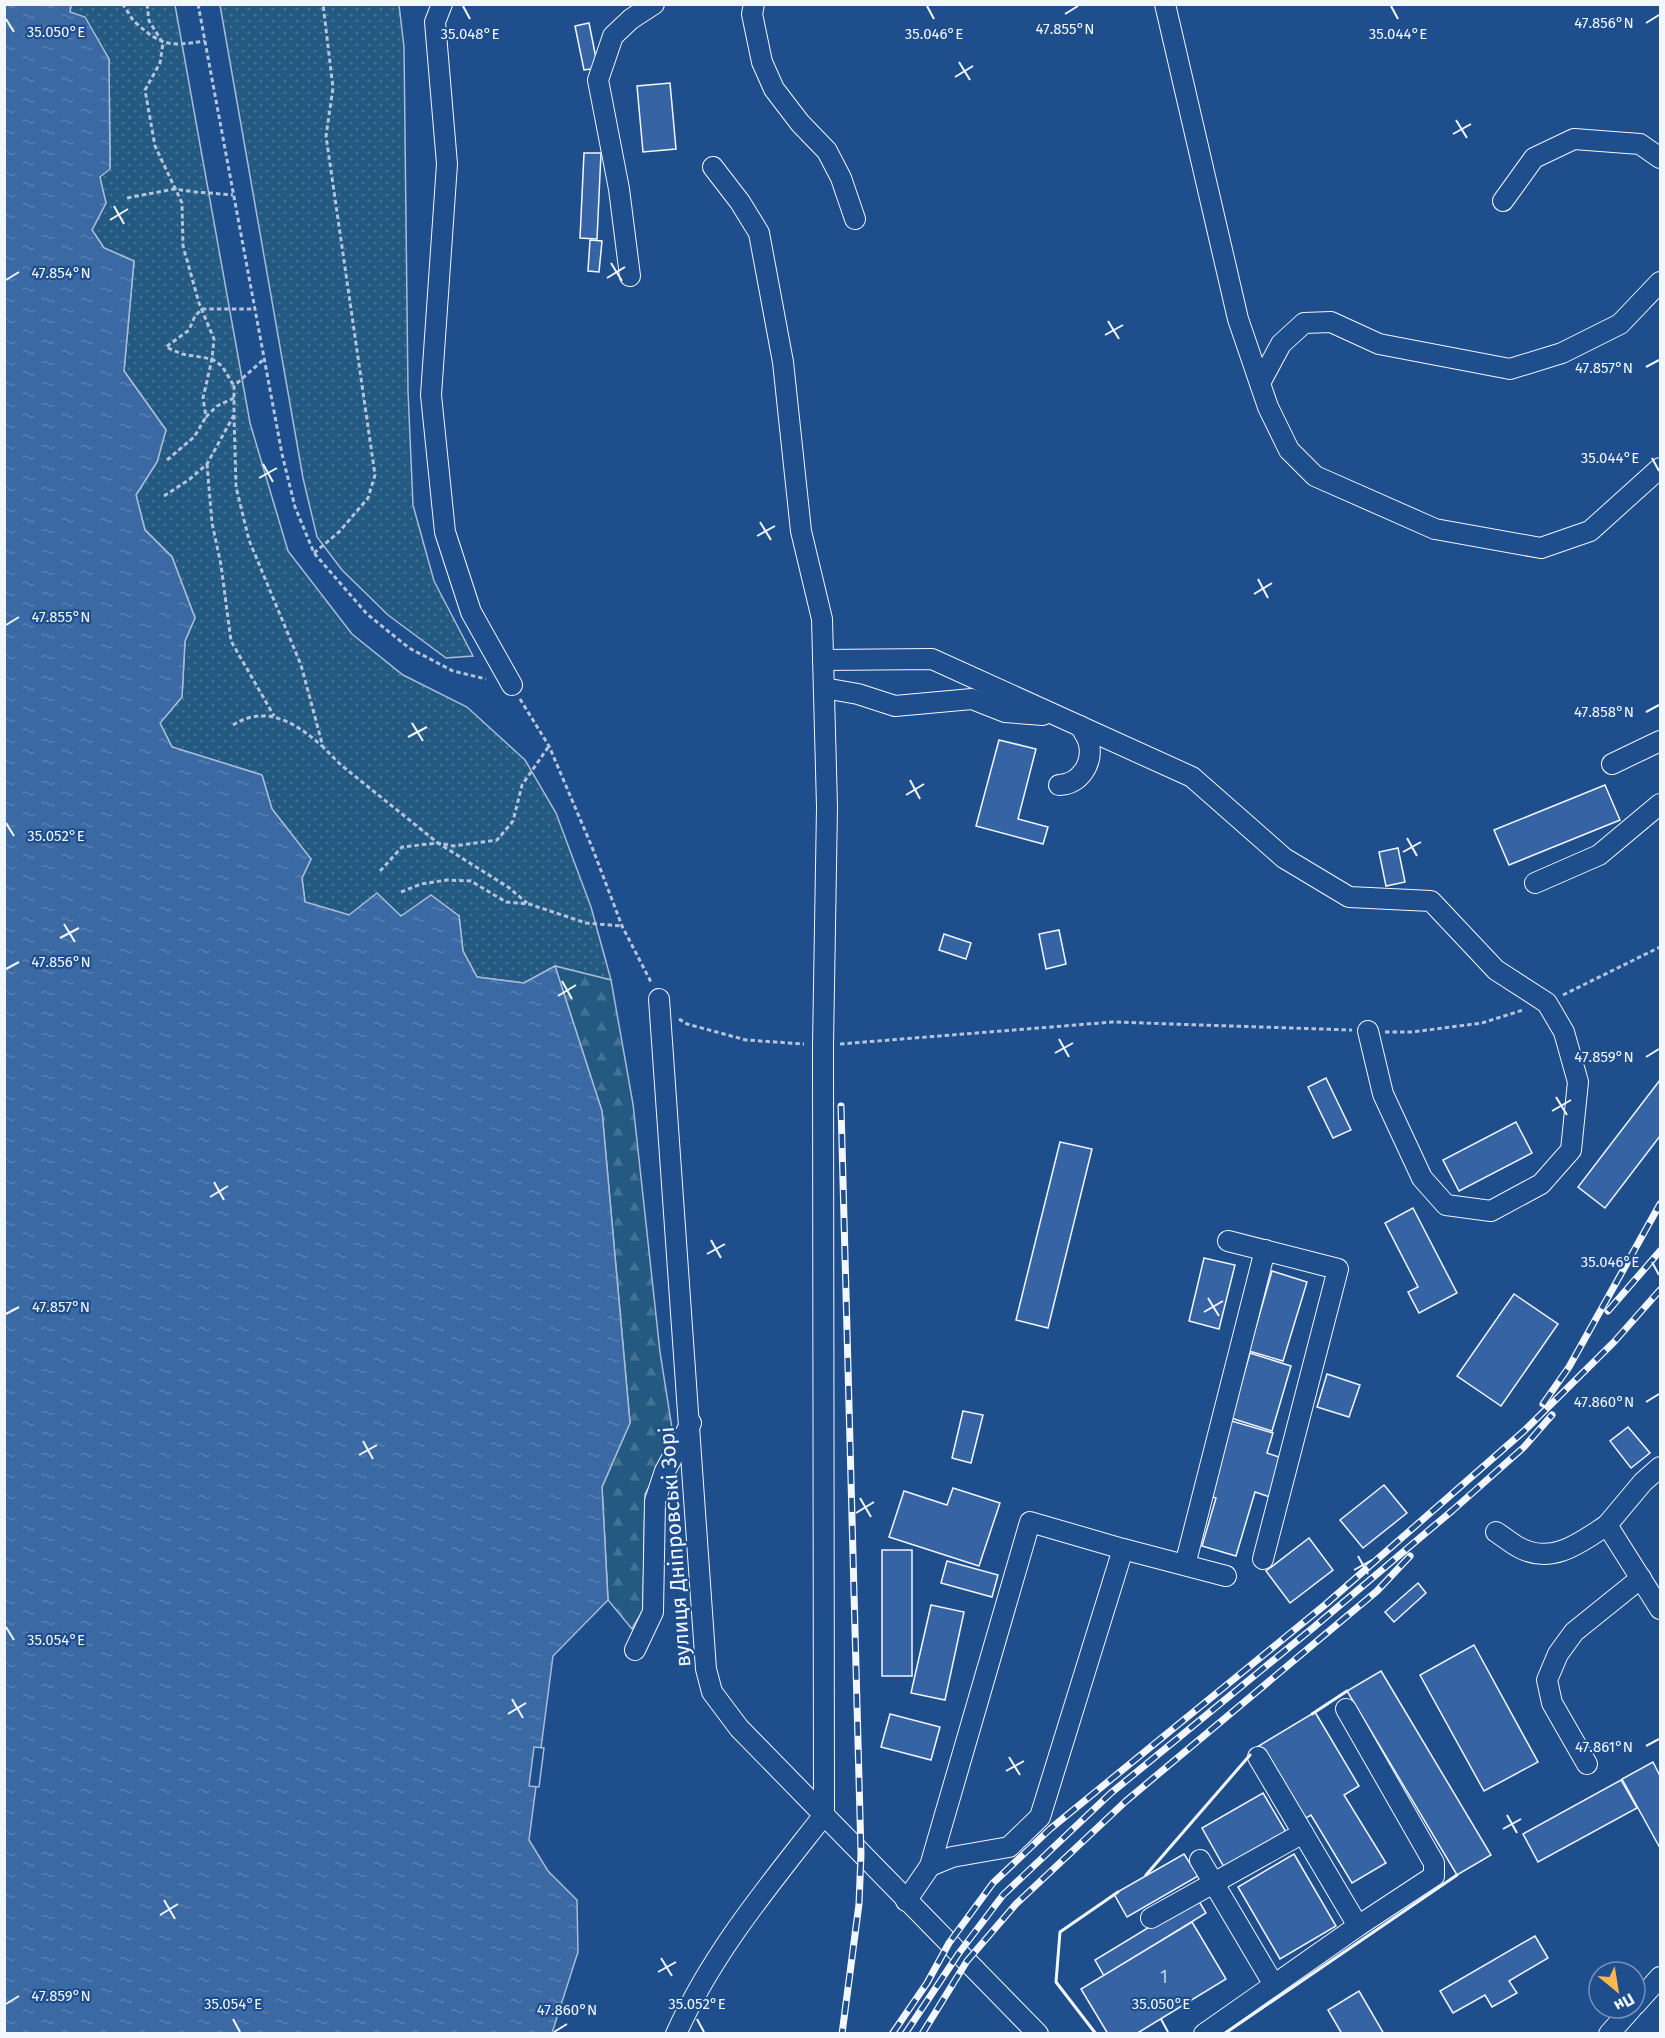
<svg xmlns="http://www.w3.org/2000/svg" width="1665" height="2038" viewBox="0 0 1665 2038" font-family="'Fira Sans',sans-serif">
	<defs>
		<pattern id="grass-dots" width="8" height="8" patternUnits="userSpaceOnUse" patternTransform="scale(1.5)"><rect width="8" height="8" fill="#245a82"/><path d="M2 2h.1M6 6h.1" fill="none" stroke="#447295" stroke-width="1.8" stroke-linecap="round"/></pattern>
		<pattern id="forest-firs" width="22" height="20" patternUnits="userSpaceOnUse" patternTransform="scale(1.5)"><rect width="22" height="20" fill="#245a82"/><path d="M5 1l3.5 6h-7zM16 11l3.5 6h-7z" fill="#447295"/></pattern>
		<pattern id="water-ripples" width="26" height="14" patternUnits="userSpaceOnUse" patternTransform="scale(1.5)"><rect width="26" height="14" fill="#3b69a3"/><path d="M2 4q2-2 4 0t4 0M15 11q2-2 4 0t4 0" fill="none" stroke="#587fb1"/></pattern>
	</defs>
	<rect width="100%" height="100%" fill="#1f4e8c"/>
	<g fill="url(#grass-dots)" stroke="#a8bbd7" stroke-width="1.5">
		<path d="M71 5H175L250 423 288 551 352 634 403 675 467 707 525 760 556 813 591 907 611 980 555 966 524 983 477 977 463 951 459 916 349 915 305 902 302 878 311 859 272 809 262 775 172 747 160 723 182 697 185 641 195 618 172 557 145 530 136 495 157 462 166 430 124 371 134 261 104 248 92 230 106 203 99 177 110 168 109 59 70 13Z"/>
		<path d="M220 5H399L404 47 408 391 413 505 434 581 473 656 446 658 388 615 342 570 317 537 303 478Z"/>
	</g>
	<path fill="url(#forest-firs)" stroke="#a8bbd7" stroke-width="1.5" d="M555 966 611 980 633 1104 660 1352 674 1441 645 1494 643 1610 632 1629 608 1600 602 1487 630 1423 602 1112Z"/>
	<path fill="url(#water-ripples)" stroke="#a8bbd7" stroke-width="1.5" d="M71 4 70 12 85 17 109 59 110 169 100 177 106 203 92 230 104 248 134 261 124 371 166 430 157 462 136 495 145 530 172 557 195 618 185 641 182 697 160 723 172 747 262 775 272 809 311 859 302 878 305 902 349 915 377 893 401 916 431 895 459 916 463 951 477 977 524 983 555 966 602 1111 630 1423 602 1487 608 1600 553 1656 529 1840 548 1871 577 1900 578 1952 552 2033 5 2034 4 5Z"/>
	<path fill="#1f4e8c" stroke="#a8bbd7" stroke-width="1.5" d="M534 1747 544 1748 539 1787 529 1786Z"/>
	<g fill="#3563a3" stroke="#f2f6ff" stroke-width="1.5">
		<path d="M589 23 598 68 584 70 575 26Z"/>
		<path d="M670 83 676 149 643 152 637 86Z"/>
		<path d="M584 153H601L597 239 580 238Z"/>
		<path d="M590 240 602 241 599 272 588 271Z"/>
		<path d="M999 740 1036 749 1018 819 1048 827 1043 844 976 826Z"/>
		<path d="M1605 785 1620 820 1509 865 1494 830Z"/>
		<path d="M1398 848 1405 882 1386 886 1379 852Z"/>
		<path d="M1059 930 1066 964 1046 969 1039 934Z"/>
		<path d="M944 934 971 943 966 959 939 950Z"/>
		<path d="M1326 1078 1351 1130 1333 1138 1308 1087Z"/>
		<path d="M1660 1080V1136L1605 1208 1578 1187Z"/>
		<path d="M1516 1122 1532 1153 1459 1191 1443 1160Z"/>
		<path d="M1060 1142 1092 1149 1048 1328 1016 1320Z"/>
		<path d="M1413 1208 1457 1293 1419 1313 1408 1292 1418 1287 1385 1223Z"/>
		<path d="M1204 1258 1235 1265 1219 1329 1189 1321Z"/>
		<path d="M1272 1271 1307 1282 1283 1361 1249 1351Z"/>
		<path d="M1514 1294 1558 1324 1501 1406 1457 1376Z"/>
		<path d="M1250 1353 1291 1366 1272 1431 1231 1418Z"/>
		<path d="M1327 1374 1360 1385 1349 1417 1317 1407Z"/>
		<path d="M963 1411 983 1415 971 1463 952 1458Z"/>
		<path d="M1228 1420 1273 1433 1267 1453 1282 1458 1270 1497 1255 1492 1236 1556 1202 1546 1216 1498 1205 1495Z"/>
		<path d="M1628 1427 1650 1453 1631 1468 1610 1441Z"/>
		<path d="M1384 1485 1407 1513 1363 1548 1340 1520Z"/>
		<path d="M953 1488 1000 1503 979 1566 889 1537 904 1491 947 1505Z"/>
		<path d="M1309 1538 1333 1570 1290 1603 1266 1571Z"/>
		<rect x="882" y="1550" width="30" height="126"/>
		<path d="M947 1561 998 1575 992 1597 941 1583Z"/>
		<path d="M1418 1583 1426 1593 1394 1622 1385 1612Z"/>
		<path d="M931 1605 964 1612 945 1700 911 1693Z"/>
		<path d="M1474 1645 1538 1762 1484 1791 1420 1675Z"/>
		<path d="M1381 1671 1491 1855 1457 1875 1347 1691Z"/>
		<path d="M1315 1712 1359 1786 1344 1795 1386 1863 1352 1883 1311 1815 1301 1821 1257 1747Z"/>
		<path d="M890 1714 940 1727 931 1760 881 1747Z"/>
		<path d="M1653 1762 1660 1776V1848L1622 1779Z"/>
		<path d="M1621 1780 1637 1808 1538 1862 1523 1834Z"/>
		<path d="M1263 1793 1286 1832 1224 1867 1202 1828Z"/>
		<path d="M1184 1854 1198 1876 1127 1917 1114 1894Z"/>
		<path d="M1294 1854 1336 1926 1280 1959 1238 1887Z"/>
		<path d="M1197 1898 1206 1913 1104 1976 1095 1960Z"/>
		<path d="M1192 1922 1226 1979 1136 2034H1108L1081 1989Z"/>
		<path d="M1535 1936 1548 1958 1509 1981 1517 1993 1492 2007 1485 1995 1453 2013 1440 1991Z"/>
		<path d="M1359 1991 1384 2034H1342L1328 2010Z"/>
	</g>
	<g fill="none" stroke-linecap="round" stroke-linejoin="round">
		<defs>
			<g id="minor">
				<path d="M442 4 435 22 447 164 431 395 445 532 471 612 512 685"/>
				<path d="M754 4 752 14 762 62 774 89 800 123 827 151 841 178 855 219"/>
				<path d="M1165 4 1238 319 1268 407 1289 450 1315 476 1435 529 1541 548 1590 531 1660 468"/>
				<path d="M1503 201 1534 158 1574 139 1640 144 1660 158"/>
				<path d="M630 276 619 189 598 80 613 36 631 19 654 4"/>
				<path d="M1260 383 1281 344 1304 323 1331 322 1379 344 1510 369 1562 353 1620 324 1660 282"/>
				<path d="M823 660 932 659 1192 777 1284 858 1349 897 1431 901 1496 970 1547 1003 1564 1032 1578 1082 1571 1150 1541 1184 1491 1211 1446 1205 1422 1178 1383 1094 1368 1031"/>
				<path d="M824 688 858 694 895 706 972 699 1005 712 1043 715"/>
				<path d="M1612 764 1660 741"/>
				<path d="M1059 785C1080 784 1093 764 1089 744 1088 738 1083 731 1080 726"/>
				<path d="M1535 883 1599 855 1660 804"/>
				<path d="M659 999 706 1669 712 1692 739 1728 1038 2034"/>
				<path d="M1228 1241 1338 1269 1263 1559"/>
				<path d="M1660 1467 1643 1482 1607 1525 1660 1609"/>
				<path d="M1496 1532C1504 1537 1512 1544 1520 1548 1553 1565 1581 1542 1607 1525"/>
				<path d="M1185 1565 1265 1250"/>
				<path d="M635 1650 653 1612 655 1501 665 1471 691 1423"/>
				<path d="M1258 1757 1358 1926"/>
				<path d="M1587 1764 1552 1703 1547 1680 1558 1654 1574 1632 1641 1578"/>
				<path d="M1200 1860 1274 1985"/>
				<path d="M930 1866 952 1857 1009 1847 1040 1817 1123 1549"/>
				<path d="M906 1901 930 1866 1030 1522 1123 1549 1226 1576"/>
				<path d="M1151 1918 1303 1833"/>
				<path d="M1635 2005 1660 1977"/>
				<path d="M676 2034C712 1953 770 1884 824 1815L823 1046 827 807 822 619 801 531 783 362 759 233 740 202 713 167"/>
				<path d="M1204 2034 1358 1926 1434 1876V1863L1346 1709"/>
				<path d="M1609 2034 1632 2008"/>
			</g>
		</defs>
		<use href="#minor" stroke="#f2f6ff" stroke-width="22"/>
		<g stroke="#b3c4dc" stroke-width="3" stroke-dasharray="4.5 3" stroke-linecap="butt">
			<path d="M122 4C128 10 130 18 136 23 163 47 170 46 205 41"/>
			<path d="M147 4 149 21 163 43 160 63 145 90 155 146 182 203 183 246 199 303 214 339 212 359 222 366 234 386"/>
			<path d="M198 4 282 454 295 507 314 553 367 614 409 648 453 671 486 679"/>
			<path d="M127 198 174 189 196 192 233 195"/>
			<path d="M234 398 217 406 206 417 203 398 212 359 182 354 166 347 189 330 195 316 202 309H253"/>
			<path d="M234 415 236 487 249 540 301 665 323 747 341 765 438 843 454 846 497 840 513 821 522 785 549 746"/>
			<path d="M167 460 194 437 206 417"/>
			<path d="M207 464 212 523 221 565 231 641 274 716"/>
			<path d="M164 496 190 479 207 464 234 415V386L263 360"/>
			<path d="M314 553 339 532 368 498 375 475 326 136 333 88 323 4"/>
			<path d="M520 699 549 746 592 847 622 926 652 984"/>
			<path d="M233 725C266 704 296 723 322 746"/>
			<path d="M380 871 402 847 438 843 508 887 527 903"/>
			<path d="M401 892 421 884 447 880 471 881 506 902 529 904 586 923 622 926"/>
			<path d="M1563 995 1660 947"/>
			<path d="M679 1019 687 1024 746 1040 804 1044"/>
			<path d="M1385 1032H1412L1482 1023 1523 1010"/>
			<path d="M840 1044 1113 1022 1352 1030"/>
		</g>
		<use href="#minor" stroke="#1f4e8c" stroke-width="20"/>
		<defs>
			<g id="rail">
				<path d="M841 1106 861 1854 859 1904 842 2034"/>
				<path d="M1608 1311 1660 1251"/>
				<path d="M1543 1404 1569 1367 1660 1204"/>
				<path d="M892 2034 927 1983 949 1943 993 1883 1050 1829 1326 1604 1524 1431 1614 1342 1660 1290"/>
				<path d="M905 2034 959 1953 1003 1895 1111 1793 1314 1627 1453 1510 1524 1447 1552 1415"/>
				<path d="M922 2034 967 1961 1016 1904 1126 1801 1377 1591 1410 1556"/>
			</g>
		</defs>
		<use href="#rail" stroke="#f2f6ff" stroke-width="7"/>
		<use href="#rail" stroke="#1f4e8c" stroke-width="4.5" stroke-dasharray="14" stroke-linecap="butt"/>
		<g stroke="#f2f6ff" stroke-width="3">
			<path d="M1312 1714 1347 1691"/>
			<path d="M1146 1875 1250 1755"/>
			<path d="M1096 2034 1056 1982 1060 1932 1118 1892"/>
			<path d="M1224 2034 1457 1875"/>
		</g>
	</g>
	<path fill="none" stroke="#f2f6ff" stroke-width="2" d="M463 6 470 19M927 6 934 19M1391 6 1398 19M1065 14 1078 6M6 19 14 32M1646 23 1659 15M959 62 970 80M955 77 973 66M1456 120 1467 138M1453 134 1471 124M114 206 124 224M110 220 128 209M611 263 622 281M607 278 625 267M6 280 19 272M1108 321 1119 339M1105 335 1123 325M1646 367 1659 360M1652 458 1659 471M263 464 273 482M259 478 277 468M760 522 771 540M757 536 775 526M1258 579 1268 598M1254 594 1272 583M6 625 19 617M1646 712 1659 705M412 723 423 741M408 737 427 727M910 780 920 799M906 795 924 784M6 823 14 836M1407 838 1417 856M1403 852 1421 842M64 924 75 942M60 938 79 928M6 969 19 962M562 981 572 999M558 996 576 985M1059 1039 1069 1057M1055 1053 1073 1043M1646 1057 1659 1049M1556 1097 1567 1115M1552 1111 1571 1100M214 1182 224 1200M210 1197 228 1186M711 1240 721 1258M707 1254 725 1244M1652 1262 1659 1275M1208 1298 1219 1316M1204 1312 1223 1301M6 1314 19 1307M1646 1402 1659 1394M363 1441 373 1459M359 1455 377 1445M860 1498 871 1517M856 1513 874 1502M1358 1556 1368 1574M1354 1570 1372 1560M6 1627 14 1640M512 1699 523 1718M508 1714 526 1703M1646 1746 1659 1739M1009 1757 1020 1775M1006 1771 1024 1761M1507 1815 1517 1833M1503 1829 1521 1819M164 1900 175 1919M160 1915 178 1904M661 1958 672 1976M658 1972 676 1962M6 2004 19 1996M233 2019 240 2032M697 2019 704 2032M1161 2019 1168 2032M554 2032 567 2024"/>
	<g text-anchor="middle" stroke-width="4.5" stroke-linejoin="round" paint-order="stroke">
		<g font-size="18" fill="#c3d1e8">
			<text x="1164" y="1983">1</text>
		</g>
		<g font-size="21" fill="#f2f6ff" stroke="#1f4e8c">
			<text transform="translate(675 1547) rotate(-94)" y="7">вулиця Дніпровські Зорі</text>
		</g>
	</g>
	<g font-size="15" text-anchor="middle" fill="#f2f6ff" stroke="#1f4e8c" stroke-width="4.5" stroke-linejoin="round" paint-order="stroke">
		<text x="1604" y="28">47.856°N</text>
		<text x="1065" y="34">47.855°N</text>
		<text x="56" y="37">35.050°E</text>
		<text x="470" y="39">35.048°E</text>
		<text x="1398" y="39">35.044°E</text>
		<text x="934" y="39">35.046°E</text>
		<text x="61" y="278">47.854°N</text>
		<text x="1604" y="373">47.857°N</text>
		<text x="1610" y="463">35.044°E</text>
		<text x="61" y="622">47.855°N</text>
		<text x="1604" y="717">47.858°N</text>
		<text x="56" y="841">35.052°E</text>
		<text x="61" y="967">47.856°N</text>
		<text x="1604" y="1062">47.859°N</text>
		<text x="1610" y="1267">35.046°E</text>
		<text x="61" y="1312">47.857°N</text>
		<text x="1604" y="1407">47.860°N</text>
		<text x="56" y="1645">35.054°E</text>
		<text x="1604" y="1752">47.861°N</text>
		<text x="61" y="2001">47.859°N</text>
		<text x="233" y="2009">35.054°E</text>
		<text x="697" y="2009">35.052°E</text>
		<text x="1161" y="2009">35.050°E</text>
		<text x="567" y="2015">47.860°N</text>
	</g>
	<rect width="1665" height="2038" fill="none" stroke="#f2f6ff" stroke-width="12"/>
	<g transform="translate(1617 1990) rotate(150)"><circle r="28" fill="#1f4e8c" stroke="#7391ba" stroke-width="1.5"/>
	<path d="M0-4.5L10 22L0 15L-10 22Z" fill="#ffb74d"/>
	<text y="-9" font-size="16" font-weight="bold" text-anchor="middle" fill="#f2f6ff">Пн</text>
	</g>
</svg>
